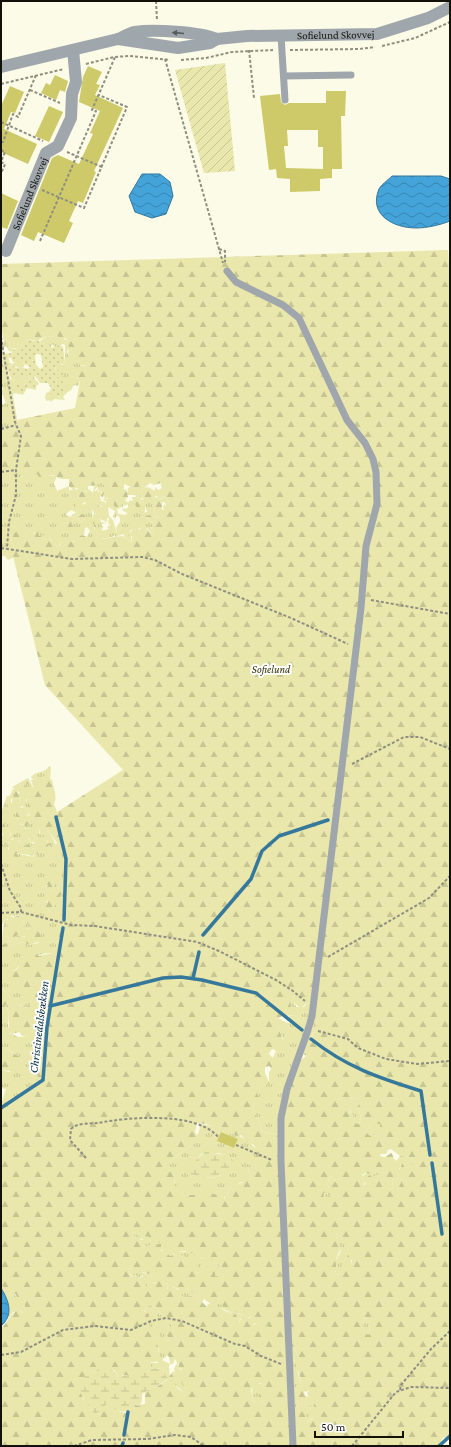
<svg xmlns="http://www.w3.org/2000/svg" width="451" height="1447" viewBox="0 0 451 1447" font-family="'Crimson Pro',serif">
	<defs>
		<pattern id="grass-tufts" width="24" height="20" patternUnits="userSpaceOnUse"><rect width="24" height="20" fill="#e9e7ac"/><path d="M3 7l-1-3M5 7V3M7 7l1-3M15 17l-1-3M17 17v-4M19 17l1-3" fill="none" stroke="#c7c593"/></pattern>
		<pattern id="forest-firs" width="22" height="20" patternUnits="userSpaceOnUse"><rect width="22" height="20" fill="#e9e7ac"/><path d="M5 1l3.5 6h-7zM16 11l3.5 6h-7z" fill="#c7c593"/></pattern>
		<pattern id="wetland-marsh" width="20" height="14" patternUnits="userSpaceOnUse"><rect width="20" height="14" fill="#e9e7ac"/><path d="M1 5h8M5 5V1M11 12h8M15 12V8" fill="none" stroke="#c7c593"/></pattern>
		<pattern id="park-dots" width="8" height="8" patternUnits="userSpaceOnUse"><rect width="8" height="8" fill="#e9e7ac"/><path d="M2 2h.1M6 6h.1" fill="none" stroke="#c7c593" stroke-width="1.8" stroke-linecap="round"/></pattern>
		<pattern id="garden-furrows" width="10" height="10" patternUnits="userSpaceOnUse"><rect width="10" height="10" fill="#e9e7ac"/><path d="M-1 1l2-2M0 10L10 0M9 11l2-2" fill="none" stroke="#c7c593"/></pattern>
		<pattern id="water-waves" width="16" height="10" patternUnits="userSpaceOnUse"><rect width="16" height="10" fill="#44a4da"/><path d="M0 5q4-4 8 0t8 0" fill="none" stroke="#3784af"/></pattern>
	</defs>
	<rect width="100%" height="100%" fill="#fbfbe7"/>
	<g fill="url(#grass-tufts)" fill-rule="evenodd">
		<path d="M57 335 68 341 69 349 67 351 68 355 71 354V361H78L82 366 86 365 83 369 73 370 80 381 78 386 74 385 71 390 66 393 65 387 53 379 55 376 58 377 55 365H62L65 363V345L63 344 55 347 52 344 50 349C44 349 42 346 40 341L47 336 51 337Z"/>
		<path d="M1 342H4L10 348 16 349 13 352 9 351 6 346 3 348 4 357H8L10 363 13 364 15 361H20L25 364 23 368 9 365 6 367 10 379 14 381 20 376H29L30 378 24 385H19L13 394 17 420 22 426V430L1 428V405L6 403 3 395H1L3 388 1 386Z"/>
		<path d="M49 392 59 397H63L65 400 55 399 50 402V400L47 401 45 398 46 393Z"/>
		<path d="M15 466 19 467V474H39L46 479 48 476H57L54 483 57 491 69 486V490H73L74 488 77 490 85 483 91 484V486H88V491L79 492 78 507C83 505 91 499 96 502 98 503 99 506 100 507H105L106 501 109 502 113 499 114 505 123 503V507L117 509 118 514 126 515 127 513 122 510 123 508 126 509 128 507V503L130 500 132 501 134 499H139L140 490 138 485 141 484 143 486 140 500H142L143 497 144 501 141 503 137 501 136 503 142 513 147 512 145 504 155 498 152 499 151 496H154L160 499 165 496 169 503V507H165L166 504 164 502H162L161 499 156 500 154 513 159 518 153 517 154 514 151 507V516H145L154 525V530L150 527 153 534 144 526 134 531 133 529 130 531 132 543 124 537V534L115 537V535L112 537 101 539 100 535 97 540 87 537 90 531 87 527 85 528 84 535H82L78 541 68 542 65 540 60 543 59 547 47 536H39L35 532 32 534 29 530 27 531 24 536 16 533 11 538 14 548 13 558 8 560 5 556H1V517H3L1 514V469ZM108 507 115 511 113 517 115 519 117 515 120 518V522L116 528 117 534 113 520 109 516ZM92 509 96 513 95 531C93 523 92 516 92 509ZM71 510 77 513 76 515 84 516 87 521 84 519 81 522 77 517 75 518 71 523 73 529H69L67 521 65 519 69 518 66 514ZM107 518H109L108 523 110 525 107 527 109 529 102 531 103 527 101 524 107 523 101 522 100 519 107 522Z"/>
		<path d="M110 479 112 486 109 498H105L100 489 97 492 98 487 94 490V485L101 481 108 482Z"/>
		<path d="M49 766 51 767 48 777H42L41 780 34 781 31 777C37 770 45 774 49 766Z"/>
		<path d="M28 778 31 791 29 792 24 786H20L29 794 26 800 31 810 27 817 28 809 25 807 21 806 18 811 17 820 22 825H25L33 820 35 827 40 828 39 833 43 835 48 830 56 844 54 842 53 846 48 844 47 840 40 842 47 847V845C53 846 57 852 64 852L66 864 65 901 52 889 55 885 53 884 50 870V879L45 888 47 890 46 899 49 912 56 904 65 909 64 916 60 925H62V930L60 932 56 947 52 953C42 952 30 958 22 964 17 967 17 969 12 971L11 978C18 981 25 989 26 996L30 998 31 1008C22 1008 15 1002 13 995H9L1 988V948L22 942 30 945 38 943 41 935 39 930V926L36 927 33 917 29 922 32 927 29 929 25 928 23 921 21 922V915L1 917V838L7 833 10 836 11 833 6 832 5 824 1 826V813L7 796H15L11 799 10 806H14L21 801 19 797H21L18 791 12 787ZM21 828 32 829 33 835 37 839 33 844 31 843 26 834 24 835ZM14 837V839L19 840 18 843 21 842 26 847 28 845H31L32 848 37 850 33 857 15 853H14L17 855 15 856 12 851 8 852V845L5 844 7 841 13 845 11 840Z"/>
		<path d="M5 919 9 921 7 927 11 939 19 934 20 936 27 938H18L1 945C3 942 2 927 5 919Z"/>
		<path d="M291 1001 297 1007H304L307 1003 313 1004 316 1030 310 1038V1053L306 1056 303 1054 300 1061 278 1135 263 1132 253 1108 258 1097 257 1092 259 1086 269 1082V1072L274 1066 272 1059 283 1039 278 1026V1018L287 1023H293L302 1030 304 1036 307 1021 304 1019 301 1021 294 1015 285 1016Z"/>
		<path d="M6 1004 9 1014 8 1025 10 1033 18 1037H26L31 1029H32L37 1052 42 1067 38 1070V1082H33V1085L1 1105 6 1089 1 1088V1070L9 1072 22 1061 17 1055 1 1045V1010L4 1013 3 1008Z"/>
		<path d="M354 1098 359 1104 357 1108 361 1116 360 1122 358 1124 354 1122 349 1108 350 1099Z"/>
		<path d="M200 1124C217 1126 249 1135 258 1153L256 1156 251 1158 248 1170 257 1186 241 1182 237 1185H231L227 1196 223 1187 217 1191 224 1196V1201L214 1193H205L199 1196 180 1193 174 1185 175 1176 168 1169V1163L190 1146 199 1132ZM221 1132 238 1139 234 1148 218 1141ZM202 1153H219L232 1160C230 1163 229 1169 226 1171 216 1182 199 1177 187 1172Z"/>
		<path d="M370 1124H380V1127L374 1136H370L366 1132Z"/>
		<path d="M400 1156H405L414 1160 415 1165 408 1163 401 1165 399 1170 395 1163Z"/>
		<path d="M372 1167 385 1173 363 1184 362 1176 370 1172Z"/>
		<path d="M330 1176 336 1181 331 1203 326 1207 322 1198 329 1187 327 1185Z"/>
		<path d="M399 1178 402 1180 397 1191H389L393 1185 392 1180Z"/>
		<path d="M132 1232 143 1237 147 1236 152 1244 150 1246 145 1247 143 1239 136 1238 132 1235Z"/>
		<path d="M338 1232H343L350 1252 352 1266 340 1275 335 1273 337 1267 335 1262 341 1251 336 1237Z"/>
		<path d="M155 1240 181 1252H193L199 1257 218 1264 230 1274 221 1282V1279L218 1276H215L213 1270 196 1273 192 1260 176 1256 174 1254 169 1256 155 1244Z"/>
		<path d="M133 1266 141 1272 154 1276 156 1282 146 1288 142 1283 143 1275 139 1278 135 1275 133 1277 128 1271 129 1268 132 1269Z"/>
		<path d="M1 1281 4 1289 25 1301 31 1309 23 1313 21 1310 13 1312 8 1320C13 1304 1 1295 1 1281Z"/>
		<path d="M164 1283 179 1290 187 1287 189 1292H192L200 1299 197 1303 168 1290V1287L162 1284Z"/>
		<path d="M217 1299 239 1314 265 1323 269 1328H262L256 1323 252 1325 247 1320 240 1318 239 1324 235 1315 220 1307 213 1312 212 1305Z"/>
		<path d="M149 1304 158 1309 161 1315 172 1325 169 1339 166 1341 167 1356 162 1360 170 1364 169 1366 170 1378 166 1376 162 1369 152 1368 149 1363H158L159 1352 157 1341 160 1337C158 1335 154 1333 152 1331 148 1327 148 1318 144 1313Z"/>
		<path d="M365 1317 370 1323 369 1335H366L362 1324Z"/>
		<path d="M293 1346 300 1359 298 1374 301 1382C298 1390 296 1396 298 1405L296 1408H292L290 1347Z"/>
		<path d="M178 1362V1368L183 1371 181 1379 186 1389 184 1393 172 1382 176 1379 174 1369Z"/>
		<path d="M262 1383 264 1388 262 1404 260 1406H256C253 1402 251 1390 253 1386Z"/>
		<path d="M307 1391 318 1398 313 1417 308 1422 305 1414 311 1408Z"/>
	</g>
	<g fill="url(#forest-firs)" fill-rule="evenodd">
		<path d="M448 250 450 289V1436L446 1439 443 1437 439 1446H1V1329L17 1309H19L23 1313 30 1309 28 1307H25V1301H21L15 1294H11L4 1289 1 1281V1105L33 1085 34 1081 37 1082 38 1070 42 1067 37 1052 32 1029H31L29 1034 26 1037 22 1036 19 1032 12 1034 9 1031V1014L6 1004 3 1008 4 1014 1 1010V988L9 995H13L14 998 21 1006 24 1005 26 1008 28 1006 31 1008 30 999H27C25 993 19 987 18 982L14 983 10 980 9 973 17 969 21 964 20 961H24L36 954 39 956 52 953 56 947 60 932 62 930V925H60V919L64 916 65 909 56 904 51 910V916L49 910 45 909 46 904 48 902 44 897 47 890 43 888 48 886 46 883 50 879V867L51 873 55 876 52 882 55 885 52 889 58 894 61 891 62 894 60 896 65 901 66 864 64 852 58 851 49 845 45 848 40 845V841L46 839 48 844 51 842 53 846V842L55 844 57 843 48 830 42 837 40 836V829L33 828V820L30 824 28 823 27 827 16 821 18 819 16 815 18 808 25 807 28 809 27 816 30 815 28 810H31L29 809 26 796 29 794 22 790 20 786 24 784 30 792V786L26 783 28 778 34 789 31 780H40L43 776H48L49 770 51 769 50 779 52 780C53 788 58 795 54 804L57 812 123 770 45 685 13 556 14 548 11 538 15 532 20 531 24 536 28 529 33 534 39 529 40 530 38 532 39 536 48 535 50 540 56 541V545L59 547 62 540 66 538 68 542 69 541 74 542 75 540 78 541 79 537 82 535 91 538 95 537 97 539 98 534 101 536V539L122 536 132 543V536H128L133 529 135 531 137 528 140 530 141 525 142 527 146 526V529L153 534 149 527 154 530 153 528 154 525 145 516 151 515 149 511 151 507 154 510 155 516 153 517 159 518 154 513 156 499H162V510H164L163 507 165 504V507H169V503L165 496 159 499 157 496H152V499L156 498 155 501 146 503 145 511 143 514 137 510 135 503 137 501 141 503 144 501 143 497 140 500 143 486 141 484 138 486 141 487 139 501 132 499V497H136L135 495H127L128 488 131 487 124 484V490L126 489 128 497 125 500 129 504 124 506 123 503 117 508 114 506 113 500 109 502 103 500 104 498 108 499 110 489 108 490V488L112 487 110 479V482L106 483V485H103L101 481 93 486 85 483V486L81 489 74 488 73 490 69 486V479H61L53 475 48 476 44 483 38 474 28 477 19 474V467L10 468 8 471H2L1 428 21 430 22 426 20 425 17 420 75 408 80 381 73 372 74 369 86 366V365H80L78 361H71V354L68 355 69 347 67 345 68 341 65 338 60 340 57 335 51 337 47 336 37 341 28 339 22 349 19 351 15 348H10L4 342 1 326V264ZM150 483 154 485 161 483 162 488 159 490 155 487V491L148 487 144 488ZM291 1001 301 1008 307 1003 313 1004 311 1020 316 1027V1030L310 1039V1053L300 1061 282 1111 278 1135 263 1132 253 1108 255 1103 261 1101 257 1094 259 1086 267 1085 269 1082 265 1073V1067L269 1066 272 1070 274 1066 275 1060 269 1054 271 1050 274 1049 276 1052 283 1041 278 1026V1019L283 1015 285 1016 290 1007ZM354 1098 359 1104 357 1108 361 1116 360 1122 358 1124 354 1122 353 1114 350 1113 349 1108 351 1103 350 1099ZM197 1123 206 1124 238 1136 241 1135 247 1142 254 1145 257 1153 256 1156H251L248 1170 256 1185 250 1184 248 1180 237 1185H231L227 1196 223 1186 217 1190 218 1193 225 1197 224 1200C216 1194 208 1189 199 1196L196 1194 192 1195 180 1193 179 1188 174 1185 175 1176 168 1169 170 1166 168 1163 190 1146 197 1136 195 1132ZM370 1124H380V1127L376 1129 375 1136H370L366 1132ZM391 1149 400 1156H405L414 1160 415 1164 403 1162 399 1170 396 1163V1160L394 1159 392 1153H391L385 1157H382L380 1155V1154H386L388 1150ZM372 1168 385 1173 383 1174 375 1175 374 1177 371 1175 368 1176 365 1185 363 1184 362 1175 365 1173 370 1174ZM330 1176 336 1181C328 1187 331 1195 331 1203L326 1206 325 1201H323L324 1193H328L329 1187 327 1185ZM399 1178 402 1180 397 1191H389L393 1185 392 1180ZM132 1232 143 1237 147 1236 152 1244 145 1247V1239L141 1240 138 1236 136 1238 134 1234 132 1235ZM338 1232H342L341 1237 348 1246 347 1251 350 1252 347 1257 352 1260V1266L350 1267 344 1262 342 1263 340 1275 335 1273V1271L337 1270C337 1267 335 1264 336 1261 338 1248 345 1253 336 1237ZM155 1240 176 1252 185 1251 190 1254 193 1252 196 1259 201 1257 210 1263 213 1262 218 1264 219 1268 222 1269 224 1273 227 1271 229 1274 224 1276V1281L223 1279 221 1282 222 1274 219 1273 218 1276H215V1270H211L210 1265H208L204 1268V1271L197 1273 198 1263 191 1258H187L183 1255 176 1256 174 1254 170 1256 164 1250 161 1251V1244H155ZM133 1267 138 1274 143 1272 154 1276 153 1280 156 1282 154 1284 149 1282 146 1288 143 1283 145 1282V1276L139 1278 135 1275 132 1277 128 1271 129 1268 132 1269ZM162 1283H164L183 1291 187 1287 189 1292H192L200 1299 197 1303 191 1296 185 1298 175 1289 171 1288 168 1290 167 1285ZM204 1299 212 1305 219 1299V1303C226 1310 237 1311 247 1318L250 1317 253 1321 264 1323V1325L266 1324 269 1328 263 1326 262 1328 259 1323 252 1325 250 1320H247L242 1316 239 1323 236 1315 225 1311 220 1307H217L213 1312 214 1307 211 1304H208L207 1307 202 1302ZM149 1304 158 1309 161 1315 172 1325 166 1333 169 1339 166 1341V1354L169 1357 170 1364H173L175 1359 177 1363 179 1364 178 1368 182 1369C181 1377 178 1382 186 1388L184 1393 178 1389 173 1382 177 1378 176 1373 173 1371 167 1380 149 1392 145 1391V1404L135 1405C127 1422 115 1407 107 1403L97 1414 83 1399 80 1383C90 1373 100 1365 114 1370L119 1377 125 1375 129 1377 134 1373 150 1371 152 1368 149 1363 160 1361 157 1341 160 1338 159 1334 156 1331 153 1332 149 1325V1314L144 1312ZM365 1317 370 1323 369 1335 366 1334 362 1324ZM293 1346 300 1359 296 1362 301 1382 296 1392 298 1405 296 1408H292L290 1347ZM259 1383H262L264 1388 259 1395 263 1402 260 1406 254 1403 251 1390 253 1386H258ZM307 1391H309L311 1397 317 1398 315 1400 314 1412 310 1413 313 1418 308 1422 305 1414C313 1407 311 1409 309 1397L305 1396 304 1392Z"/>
		<path d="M94 487 95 491 98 490V493L100 488 101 493 104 492 103 497 100 496 101 501 105 502 106 508 104 509 96 502 92 501 90 504 84 502 81 507 75 508 77 499 79 498V491L87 492 89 489 93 493Z"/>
		<path d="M92 509H95L99 533 96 532 92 520 94 513Z"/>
		<path d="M77 512V515L79 516 82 514 86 515 87 521 84 519 81 522 77 517 75 518 71 523 74 528 68 531 67 522 64 519 69 516 72 517 71 515Z"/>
		<path d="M13 789H18L17 792 22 796 19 797 21 802 15 806 16 808 7 806 9 801 12 803V797H15L12 796 8 799Z"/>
		<path d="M4 823 7 832 10 831V836L8 837 7 833 6 837 1 838 3 835 1 826Z"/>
		<path d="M24 827 25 829 31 828 34 833 33 835 38 840 31 843 29 838 27 839V835L24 836 21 828Z"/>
		<path d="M14 834 17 837 14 839H18L19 843 22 842 26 847 28 844 33 846 32 848 37 850 38 854H35L32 857 29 855 15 853 18 856 17 857 12 854V851L7 853 9 848 5 843 8 840 9 844 11 841 13 845 10 839 13 840Z"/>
		<path d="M7 915 13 917 23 915 21 922 23 921 25 928 29 929 32 926 28 925 27 922 30 920H25V918L33 917 36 926 37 919 43 921 39 930 41 935 40 941 30 945 22 942 1 948V945L18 938 27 937 19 936V934L11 939 7 931 8 919 5 920 1 926V917Z"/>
		<path d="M294 1015 301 1021 304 1017 307 1018 303 1037 302 1030 288 1019 289 1016Z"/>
		<path d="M1 1045 21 1058 22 1067 20 1072 1 1070Z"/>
	</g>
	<g fill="url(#wetland-marsh)">
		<path d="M207 1151 230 1157 235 1163 228 1172 215 1177 192 1178 188 1175 186 1170C194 1164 198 1156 207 1151Z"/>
		<path d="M105 1365 115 1372 119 1377 127 1375 129 1377 135 1372H141L146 1369 148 1372 152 1368 162 1369 166 1376 169 1378 156 1387 154 1392 151 1394 147 1391 142 1394V1401L139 1406 135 1405 131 1412 118 1411 107 1403 102 1410 95 1415C90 1406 78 1396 79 1383 84 1375 98 1371 105 1365Z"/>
	</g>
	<path fill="url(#park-dots)" fill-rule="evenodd" d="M28 339 33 341 38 340 47 349 60 345 63 347 65 363 55 367 56 370 64 372V376L58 378 57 377V379L55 377 53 379 64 382 67 392 63 397 52 396 49 392 51 388 48 383H40L35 376 34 378 39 384 36 386V390L27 388 23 395 16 393 13 394 17 385 23 383 24 385 30 378 29 376H20L14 381 12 380 6 367 8 365 14 366 16 368 19 367 28 369 30 367 20 361 13 362 11 358 4 357 3 354 11 353 16 349 21 350ZM38 354 41 355 43 367 40 369 36 365 35 355Z"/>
	<path fill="url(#garden-furrows)" d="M225 63 235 171 204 173 175 70Z"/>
	<g fill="url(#water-waves)" stroke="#35789c">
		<path d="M142 174H160L170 182 173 196 166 214 152 218 135 212 129 196Z"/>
		<path d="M392 176H441L450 179V221C440 225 427 228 416 228 394 228 368 215 379 189 381 185 388 180 392 176Z"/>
		<path d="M1 1288C9 1301 14 1315 1 1326Z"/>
	</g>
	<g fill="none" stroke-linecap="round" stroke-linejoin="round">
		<g stroke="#35789c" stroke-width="3.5">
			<path d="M56 817 66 859 64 920"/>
			<path d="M203 935 251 879 262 851 279 836 328 820"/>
			<path d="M193 978 199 952"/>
			<path d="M50 1006 163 978 181 977 202 980 256 993 302 1030"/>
			<path d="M311 1039C346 1067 379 1078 421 1091L430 1155"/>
			<path d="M1 1108 43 1080 47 1027 63 928"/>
			<path d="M432 1163 442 1234"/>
			<path d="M124 1435 128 1412"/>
			<path d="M122 1446 123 1443"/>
			<path d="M439 1446 450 1436"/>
		</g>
	</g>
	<g fill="#ceca69" fill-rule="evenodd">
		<path d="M88 66 102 72 96 84 100 85 95 95 123 108 94 171 96 172 83 203 78 201 69 221 73 223 64 243 38 232 34 241 21 235 52 158 58 155 79 164 93 134 90 133 100 111 79 102 83 77Z"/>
		<path d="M55 75 68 81 65 92 60 90 56 100 41 93 46 83 50 85Z"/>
		<path d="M10 86 24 92 15 113 11 112 4 129 37 144 28 164 1 152V106Z"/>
		<path d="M326 91H346L345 116H341L342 169H332V178L320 179V191L290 192V179L277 178 276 169 269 170 260 96 280 94 281 102 285 105 289 103H326ZM287 130H318V147H323V169L286 168 284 146H288Z"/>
		<path d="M49 106 63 112 49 142 35 136Z"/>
		<path d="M1 193 18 201 7 229 1 227Z"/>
		<path d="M221 1132 238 1139 234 1148 217 1141Z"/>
	</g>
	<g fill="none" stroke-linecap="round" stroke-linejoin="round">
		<g stroke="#8f8f81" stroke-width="2" stroke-dasharray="3 2" stroke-linecap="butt">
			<path d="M156 1 157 20"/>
			<path d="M382 46 415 38 450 22"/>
			<path d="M249 50 254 98"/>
			<path d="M290 50 359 49 375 47"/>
			<path d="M165 59 223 263"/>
			<path d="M181 60 206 58 232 52 273 50"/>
			<path d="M86 64 114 57 130 56 170 60"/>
			<path d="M1 84 64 69"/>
			<path d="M30 90 60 103"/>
			<path d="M1 122 43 141"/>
			<path d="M1 142H3L13 114 18 117 36 75"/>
			<path d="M1 150 5 152 1 162 5 164 1 174"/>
			<path d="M67 152 102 167"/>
			<path d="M42 190 84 208 127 107 99 95"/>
			<path d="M40 241 96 111 92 110 115 57"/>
			<path d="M219 249 225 251V262"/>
			<path d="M1 337 15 422 21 436 16 470V495L9 522 7 548"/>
			<path d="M1 429 16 425"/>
			<path d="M1 472 16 470"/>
			<path d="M1 548 72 559 142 557 155 560 182 574 291 618 348 644"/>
			<path d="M371 600 450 614"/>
			<path d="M352 764 404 737H420L450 749"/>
			<path d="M1 864 10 891 21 908V912"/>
			<path d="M1 913 21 912 71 925 95 926 197 942 219 951 276 980 293 991 305 1001"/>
			<path d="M328 957 429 898 450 876"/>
			<path d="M318 1031 348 1039 358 1048 386 1059 417 1064 450 1061"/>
			<path d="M236 1145 272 1160"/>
			<path d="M86 1158 70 1140 71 1129C78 1122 89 1124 98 1123 129 1117 198 1111 219 1138"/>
			<path d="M1 1355 21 1352 63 1330 95 1326 131 1330 151 1321 166 1318 182 1321 235 1344 245 1346 261 1356 281 1364"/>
			<path d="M400 1390 401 1385 431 1349 450 1331"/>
			<path d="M74 1446 92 1440 148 1439 175 1435 191 1437 204 1446"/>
			<path d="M352 1446 396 1392 411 1387 450 1388"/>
		</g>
		<g stroke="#a0a7ac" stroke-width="7">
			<path d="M281 36 285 100"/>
			<path d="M284 76 351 75"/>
			<path d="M227 271 236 282 283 305 299 318 347 420 365 443 373 459 376 472 377 504 366 546 361 608 312 1016 307 1033 287 1089 281 1118V1161L293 1446"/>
		</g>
		<g stroke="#a0a7ac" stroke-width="12">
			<path id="s1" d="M118 39 178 48 210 43 217 39 247 36 377 34 428 18 450 7"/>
			<path d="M1 67 118 39C123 37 129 33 135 32 153 29 200 32 217 39"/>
			<path id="s2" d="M6 251 46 153 58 146 71 118 72 94 76 82 73 50"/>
		</g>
	</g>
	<defs><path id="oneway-solid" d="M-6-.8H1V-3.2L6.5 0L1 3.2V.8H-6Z"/></defs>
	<use fill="#595c5c" href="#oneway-solid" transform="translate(178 33) rotate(-175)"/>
	<g text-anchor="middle" stroke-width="4" stroke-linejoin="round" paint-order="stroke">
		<g font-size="11" fill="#12120b" stroke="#fff">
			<text dy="4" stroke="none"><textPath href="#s1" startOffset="220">Sofielund Skovvej</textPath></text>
			<text dy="4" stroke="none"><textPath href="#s2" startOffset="62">Sofielund Skovvej</textPath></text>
		</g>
		<g font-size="11" font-style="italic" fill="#312f03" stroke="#fff">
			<text x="271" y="673">Sofielund</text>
		</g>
		<g font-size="12" font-style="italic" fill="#053046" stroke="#fff">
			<text transform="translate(39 1027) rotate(-83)" y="4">Christinedalsbækken</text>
		</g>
	</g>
	<rect width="451" height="1447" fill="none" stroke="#12120b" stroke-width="4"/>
	<path d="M315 1431v6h88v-6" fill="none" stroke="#12120b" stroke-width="2"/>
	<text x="321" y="1431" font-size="12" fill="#12120b" stroke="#ffffff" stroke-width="3" paint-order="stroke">50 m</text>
</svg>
